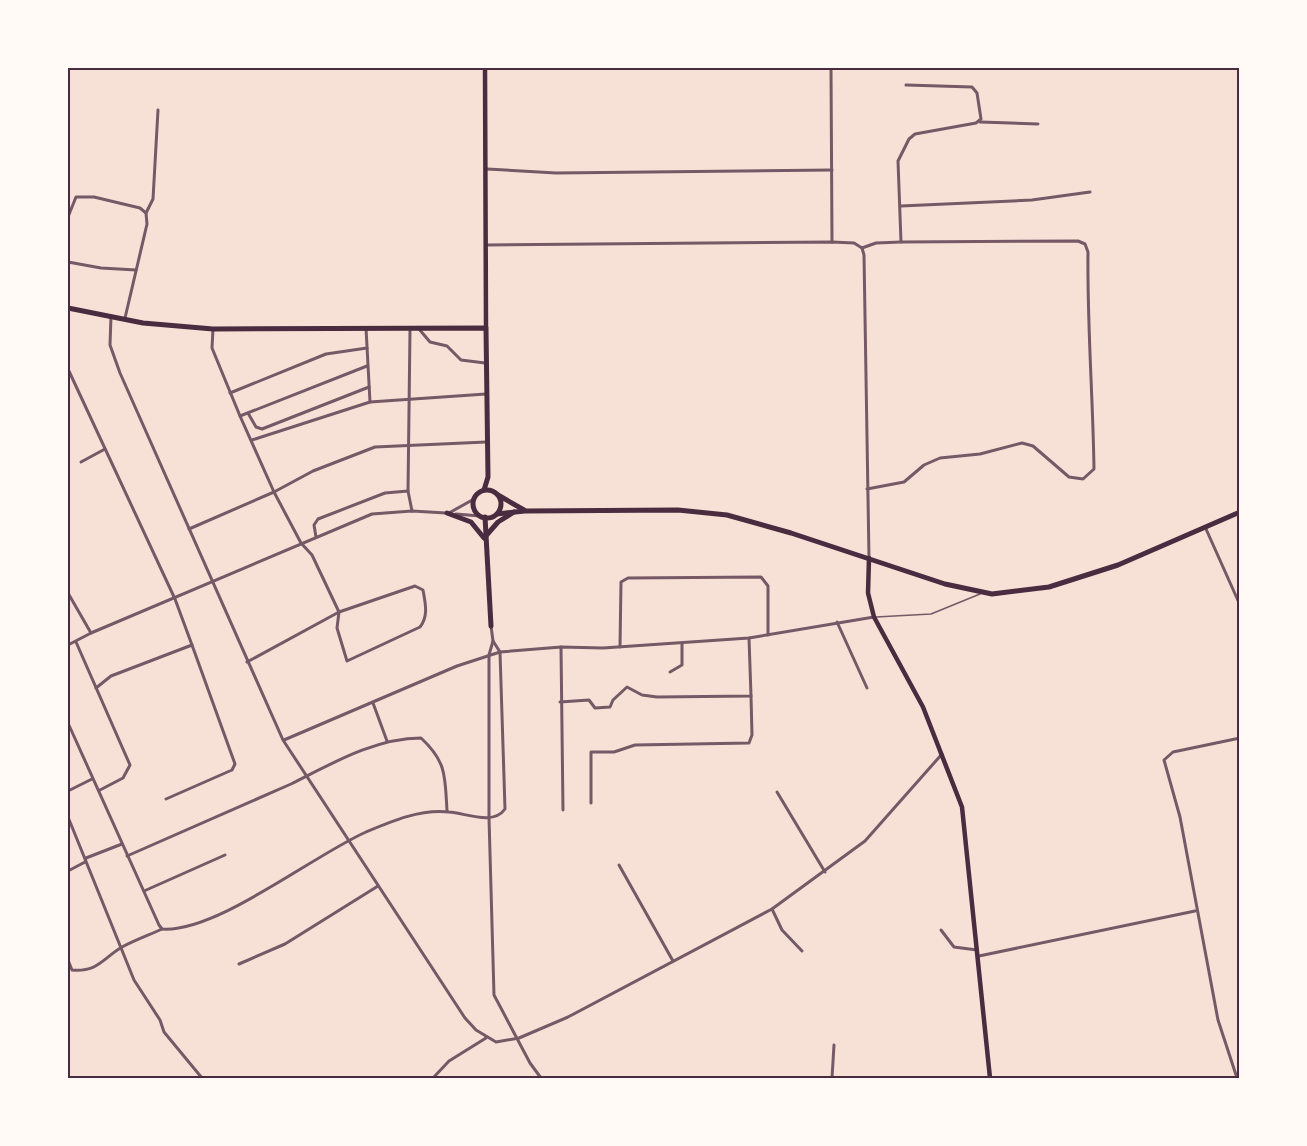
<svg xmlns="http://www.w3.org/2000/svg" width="1307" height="1146" viewBox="0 0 1307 1146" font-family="'PT Sans',sans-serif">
	<rect width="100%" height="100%" fill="#f7e1d7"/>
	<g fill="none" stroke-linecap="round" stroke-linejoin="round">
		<path stroke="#755966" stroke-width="1.5" d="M876 617 931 614 980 594"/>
		<g stroke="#755966" stroke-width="3">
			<path d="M831 68 832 242"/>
			<path d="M980 122 1038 124"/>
			<path d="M487 169 556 173 832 170"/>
			<path d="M901 206 1032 200 1090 192"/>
			<path d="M146 213 153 199 158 110"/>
			<path d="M68 217 76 197H94L140 208 146 213 147 224 125 318"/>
			<path d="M901 242 898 161 909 139 915 134 976 123 981 119 977 93 972 87 906 85"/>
			<path d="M488 245 832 242 854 243 862 248"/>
			<path d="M862 248 876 243 901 242 1078 241 1085 244 1088 252C1087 324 1093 397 1094 469L1083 479 1069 477 1033 446 1022 443 980 454 940 458 924 465 904 482 867 489"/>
			<path d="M862 248 864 255 869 558"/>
			<path d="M68 262 101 268 136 270"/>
			<path d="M111 316 110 345 120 373 283 740 465 1018 476 1030 496 1042 519 1038 568 1017 772 909 865 841 942 754"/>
			<path d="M366 328 370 402 486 394"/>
			<path d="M213 329 212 348 240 416 274 492 301 543 312 555 339 612 337 628 347 661 420 627C429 616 425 602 423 590L415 586 339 612 247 662"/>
			<path d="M419 329 430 342 447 346 461 360 485 363"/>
			<path d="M410 330 408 491 412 511"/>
			<path d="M68 369 175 599 192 645"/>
			<path d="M230 393 326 354 367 348"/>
			<path d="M248 413 256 427 262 429 369 387"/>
			<path d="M240 416 367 366"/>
			<path d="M252 440 370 402"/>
			<path d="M81 462 105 449"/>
			<path d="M449 513 474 499"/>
			<path d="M456 514 480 516"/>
			<path d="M189 529 274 492 313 471 375 447 486 442"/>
			<path d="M1206 529 1240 605"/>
			<path d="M316 537 314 525 318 519 385 493 408 491"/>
			<path d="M68 593 91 633"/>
			<path d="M837 622 867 688"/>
			<path d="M491 626 493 641 500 652"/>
			<path d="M493 641 489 655V818L494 995 530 1063 541 1078"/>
			<path d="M76 642 130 765 123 778 100 790"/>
			<path d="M68 645 91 633 372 514 412 511 446 513"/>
			<path d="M561 647 563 810"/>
			<path d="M620 647 621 582 628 578 761 577 768 586V635"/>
			<path d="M670 672 682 665V644"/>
			<path d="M96 688 111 676 192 645 235 764 232 770 166 799"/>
			<path d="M560 702 589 700 595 708 610 707 613 700 627 687 642 695 657 697 751 696 749 638"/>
			<path d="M373 703 387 741"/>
			<path d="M68 723 159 925 162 929C216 933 312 856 366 832 392 821 420 809 449 812 466 813 493 826 505 809L500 652"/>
			<path d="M284 740 457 666 500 652 561 647 603 648 749 638 874 617"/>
			<path d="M68 791 92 779"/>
			<path d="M777 792 825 872"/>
			<path d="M591 803V752H614L635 745 749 743 752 735 751 696"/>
			<path d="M68 817 134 980 160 1020 164 1032 202 1078"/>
			<path d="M127 856 291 784C331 764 375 738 421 738 447 762 445 777 447 811"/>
			<path d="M619 865 673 961"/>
			<path d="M68 871 85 862 86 858 122 844"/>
			<path d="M144 891 225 855"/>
			<path d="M772 909 782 930 802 951"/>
			<path d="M941 930 954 947 977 950"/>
			<path d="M979 956 1195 911"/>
			<path d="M68 960 72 970C98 972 102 959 122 947 135 940 149 935 162 929"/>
			<path d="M239 964 285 944 378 886"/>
			<path d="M433 1078 449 1061 486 1038"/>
			<path d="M832 1078 834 1045"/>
			<path d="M1237 1078 1218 1020 1180 817 1164 760 1173 752 1240 738"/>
		</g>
		<g stroke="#4a2c40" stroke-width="4.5">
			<path d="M485 68 486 328"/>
			<path d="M869 558 868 593 874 617 923 707 962 807 990 1078"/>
		</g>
		<g stroke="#4a2c40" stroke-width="5">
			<path d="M447 513 471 522 484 538 498 522 514 512"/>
			<path d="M485 517 491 626"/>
		</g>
		<g stroke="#4a2c40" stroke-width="5">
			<path d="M68 308 143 323 213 329 486 328 488 477 484 490"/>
			<circle cx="487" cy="504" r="14"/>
			<path d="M498 495 524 510"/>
			<path d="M497 514 525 511 678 510 727 515 791 533 945 584 992 594 1049 587 1118 565 1240 512"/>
		</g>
	</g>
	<rect width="1307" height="1146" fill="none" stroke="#fffaf5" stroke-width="138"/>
	<rect x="69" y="69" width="1169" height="1008" fill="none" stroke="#4a2c40" stroke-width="2"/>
</svg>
